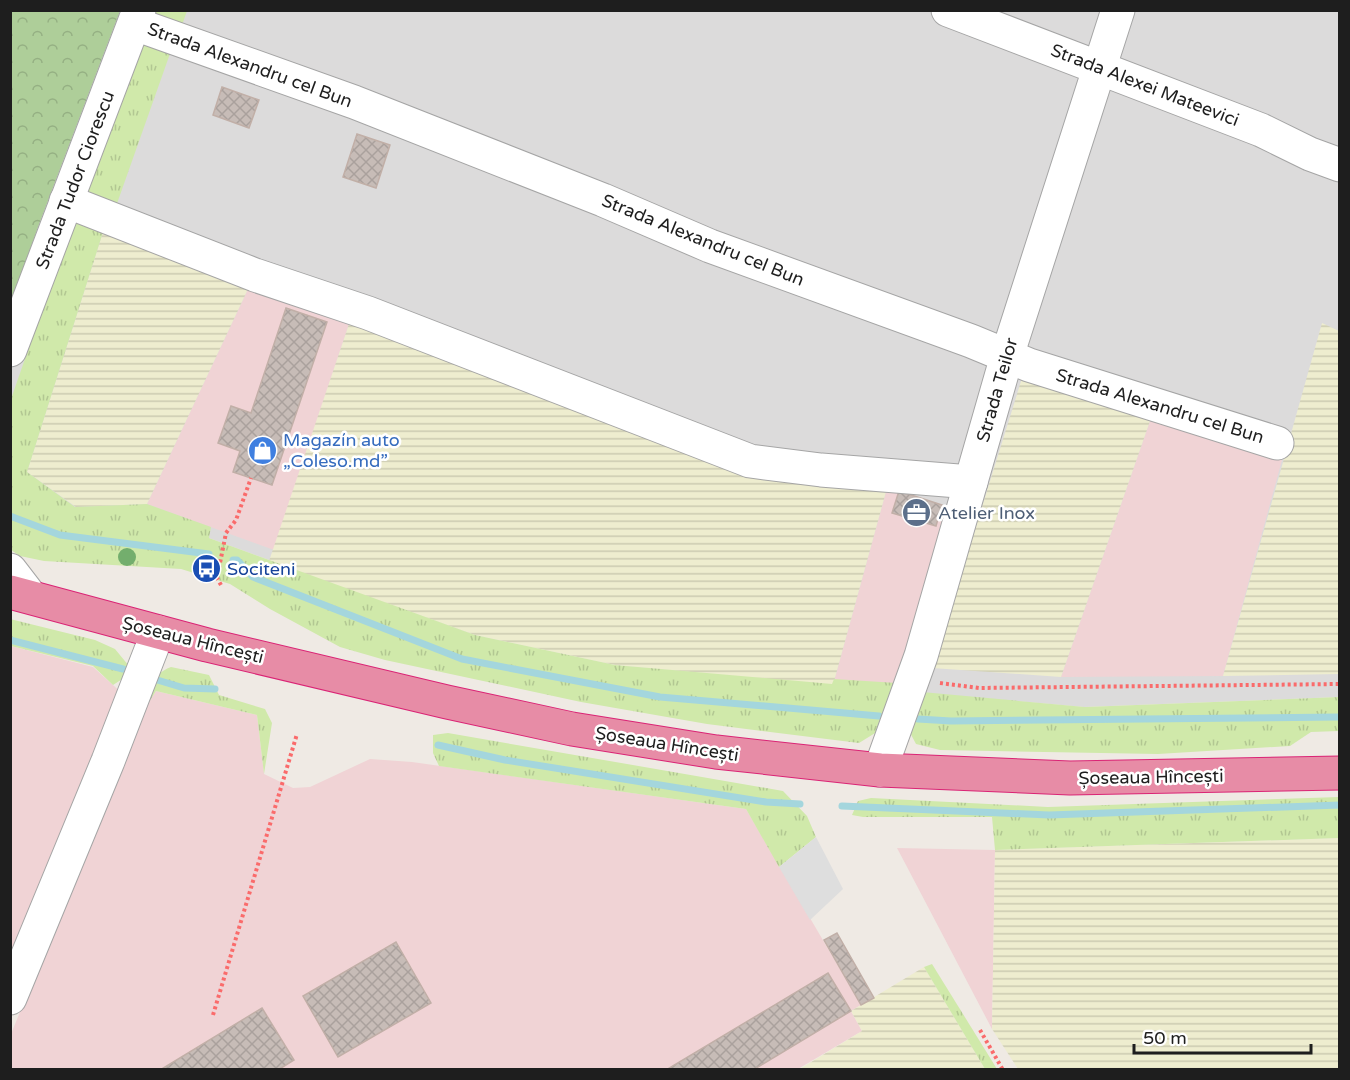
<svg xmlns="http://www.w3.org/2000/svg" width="1350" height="1080" viewBox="0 0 1350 1080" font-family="'Varela Round',sans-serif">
	<defs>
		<pattern id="farmland-rules" width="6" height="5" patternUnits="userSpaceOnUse" patternTransform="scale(1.5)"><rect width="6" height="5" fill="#eeedcf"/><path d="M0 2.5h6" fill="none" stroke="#cccbb1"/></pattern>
		<pattern id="grass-tufts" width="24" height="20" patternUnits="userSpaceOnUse" patternTransform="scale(1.5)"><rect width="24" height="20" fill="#d0e9aa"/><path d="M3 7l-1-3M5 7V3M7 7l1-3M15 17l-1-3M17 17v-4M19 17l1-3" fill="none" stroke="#b2c792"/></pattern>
		<pattern id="forest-crowns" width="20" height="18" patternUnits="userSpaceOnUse" patternTransform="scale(1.5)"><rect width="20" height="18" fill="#aece99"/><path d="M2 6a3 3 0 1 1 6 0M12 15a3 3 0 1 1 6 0" fill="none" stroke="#95b083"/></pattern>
		<pattern id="building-cross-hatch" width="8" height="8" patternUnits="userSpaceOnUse" patternTransform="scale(1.5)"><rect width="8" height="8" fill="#c7bcb7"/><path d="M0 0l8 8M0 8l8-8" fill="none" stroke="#aaa19d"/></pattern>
	</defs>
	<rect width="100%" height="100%" fill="#efeae4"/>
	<path fill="#dcdbdb" d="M11 11H1339V697L1084 707 833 685 475 635 209 538 11 509Z"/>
	<g fill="#f0d3d5">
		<path d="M248 289 350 321 274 550 147 504Z"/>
		<path d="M1150 421 1282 460 1223 676 1061 677Z"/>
		<path d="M887 488 948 507 895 690 833 685Z"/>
		<path d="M11 646 93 667 124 695 11 970Z"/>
		<path d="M156 691 257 715 264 774 293 788 310 787 370 759 412 762 746 809 861 1005 851 1011 862 1031 798 1069 11 1070V1034L142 713Z"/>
		<path d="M897 848 995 850 992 1029 906 865Z"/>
	</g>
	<g fill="url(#farmland-rules)">
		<path d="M103 232 248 289 147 504 76 507 27 472Z"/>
		<path d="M350 321 887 488 833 685 615 665 475 635 269 561Z"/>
		<path d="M1322 323 1339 331V674L1223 676Z"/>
		<path d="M1022 378 1150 421 1061 677 932 668Z"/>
		<path d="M1339 838V1069H1018L992 1029 995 850Z"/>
		<path d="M924 967 985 1069 798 1070 862 1031 851 1011Z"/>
	</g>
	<g fill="url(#grass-tufts)">
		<path d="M149 10 187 11 182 25 148 12Z"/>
		<path d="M139 36 172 48 114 212 81 200Z"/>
		<path d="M73 221 103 232 27 472 75 507 147 504 211 527 209 538 475 635 615 665 832 684 834 679 897 683 880 730 859 743 707 724 581 702 385 660 340 647 270 609 230 584 181 569 44 561 20 556 11 550V399Z"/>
		<path d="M10 619 95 640 115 649 129 666 127 676 113 685 93 666 11 646Z"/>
		<path d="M171 667 209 675 219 695 265 709 272 723 264 774 257 715 156 691 142 713C145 693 150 675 171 667Z"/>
		<path d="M922 692 1085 707 1339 697V731L1311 732 1290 746 1158 754 940 750 916 744 907 727Z"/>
		<path d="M448 733 783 791 807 816 816 837 779 867 746 809 439 766 433 753V735Z"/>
		<path d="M1339 797V838L995 850 992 817H863L852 815 858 801 871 798 1048 807Z"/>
		<path d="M932 964 997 1069H985L924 967Z"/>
	</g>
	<path fill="url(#forest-crowns)" d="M11 11H120L38 227 11 304Z"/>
	<path fill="#dedede" d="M816 837 843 889 810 920 779 867Z"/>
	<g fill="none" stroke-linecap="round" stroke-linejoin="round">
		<g stroke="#a4d6dd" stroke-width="7">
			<path d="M10 516 60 535 209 554"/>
			<path d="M233 560H237L253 577 462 659 660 697 879 716"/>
			<path d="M10 640 123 669"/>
			<path d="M154 679 184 688 215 689"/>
			<path d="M918 719 951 721 1340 717"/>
			<path d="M438 745 505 760 766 802 800 804"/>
			<path d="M842 806 1049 815 1340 805"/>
		</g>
	</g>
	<g fill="url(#building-cross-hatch)" stroke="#c1afa7" stroke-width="1.5">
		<path d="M222 87 259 100 249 128 213 115Z"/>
		<path d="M357 134 390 145 376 188 343 177Z"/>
		<path d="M286 308 327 322 272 485 233 472 240 451 218 443 231 406 251 413Z"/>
		<path d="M899 491 942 505 936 526 892 513Z"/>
		<path d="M837 933 874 998 861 1005 824 940Z"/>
		<path d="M396 942 431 1003 338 1057 303 996Z"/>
		<path d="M828 973 851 1011 753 1070H666Z"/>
		<path d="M262 1008 294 1060 278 1070H160Z"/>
	</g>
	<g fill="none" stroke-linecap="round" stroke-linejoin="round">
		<defs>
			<g id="minor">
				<path d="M948 10 1261 130 1310 154 1340 165"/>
				<path d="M135 24 354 102 603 200 710 246 971 341 1029 365 1277 443"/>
				<path d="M66 201 255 275 368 313 750 461 821 470 971 482"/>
				<path d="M10 350 139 10"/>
				<path d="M10 570 30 596"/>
				<path d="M880 770 921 656 1007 356 1118 10"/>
				<path d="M10 998 108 761 158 632"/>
			</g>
			<path id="highway" d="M10 592 207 645 447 702 572 729 716 752 880 770 1070 778 1340 773"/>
		</defs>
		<use href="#minor" stroke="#a5a5a5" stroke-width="35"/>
		<use href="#highway" stroke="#da2475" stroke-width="35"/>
		<g stroke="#fa6b6b" stroke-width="4" stroke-dasharray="3 3" stroke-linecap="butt">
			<path d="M221 585 217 578 226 533 236 520 251 478"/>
			<path d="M940 683 979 688 1340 684"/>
			<path d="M213 1015 297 734"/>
			<path d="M980 1030 1003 1070"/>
		</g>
		<use href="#minor" stroke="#fff" stroke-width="33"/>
		<use href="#highway" stroke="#e78ca6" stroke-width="33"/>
	</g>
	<circle fill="#73ae6d" cx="127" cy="557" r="9"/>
	<defs>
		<symbol id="shop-disc" viewBox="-11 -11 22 22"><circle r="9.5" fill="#3f7fe0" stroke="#fff"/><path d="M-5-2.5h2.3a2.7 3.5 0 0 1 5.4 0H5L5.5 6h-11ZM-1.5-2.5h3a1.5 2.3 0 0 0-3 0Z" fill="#fff"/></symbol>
		<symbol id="office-disc" viewBox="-11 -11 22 22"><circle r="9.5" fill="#5c6f8a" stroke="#fff"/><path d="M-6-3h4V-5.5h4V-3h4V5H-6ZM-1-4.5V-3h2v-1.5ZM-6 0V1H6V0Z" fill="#fff"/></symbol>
		<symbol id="bus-disc" viewBox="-11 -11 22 22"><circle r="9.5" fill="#1a4fb4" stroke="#fff"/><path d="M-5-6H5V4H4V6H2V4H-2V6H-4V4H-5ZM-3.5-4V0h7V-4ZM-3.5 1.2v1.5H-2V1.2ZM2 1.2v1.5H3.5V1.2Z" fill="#fff"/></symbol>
	</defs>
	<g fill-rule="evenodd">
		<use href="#shop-disc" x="246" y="434" width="33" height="33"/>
		<use href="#office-disc" x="900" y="496" width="33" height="33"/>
		<use href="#bus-disc" x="190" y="552" width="33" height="33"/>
	</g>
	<g text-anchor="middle" stroke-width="5" stroke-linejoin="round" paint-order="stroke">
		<g font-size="18" fill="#1e1e1e" stroke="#fff">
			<text transform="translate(250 65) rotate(20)" y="6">Strada Alexandru cel Bun</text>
			<text transform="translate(1145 85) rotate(21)" y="6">Strada Alexei Mateevici</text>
			<text transform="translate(75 180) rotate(-69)" y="6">Strada Tudor Ciorescu</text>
			<text transform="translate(703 240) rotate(22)" y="6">Strada Alexandru cel Bun</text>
			<text transform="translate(997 390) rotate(-74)" y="6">Strada Teilor</text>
			<text transform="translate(1160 406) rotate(17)" y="6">Strada Alexandru cel Bun</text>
			<text transform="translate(193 640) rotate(14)" y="6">Șoseaua Hîncești</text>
			<text transform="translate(667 744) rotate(9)" y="6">Șoseaua Hîncești</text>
			<text transform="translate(1151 777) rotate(-1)" y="6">Șoseaua Hîncești</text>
		</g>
		<g font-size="18" fill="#366cbe" stroke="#fff" text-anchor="start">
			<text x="283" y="446">Magazín auto<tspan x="283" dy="21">„Coleso.md”</tspan></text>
		</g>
		<g font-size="18" fill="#4e5e75" stroke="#fff" text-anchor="start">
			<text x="938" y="519">Atelier Inox</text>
		</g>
		<g font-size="18" fill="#164399" stroke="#fff" text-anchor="start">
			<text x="227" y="575">Sociteni</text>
		</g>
	</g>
	<rect width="1350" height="1080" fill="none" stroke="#1e1e1e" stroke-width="24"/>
	<path d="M1134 1044v9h177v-9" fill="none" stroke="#1e1e1e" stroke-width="3"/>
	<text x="1143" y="1044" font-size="18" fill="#1e1e1e" stroke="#ffffff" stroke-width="4.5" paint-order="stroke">50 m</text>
</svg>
